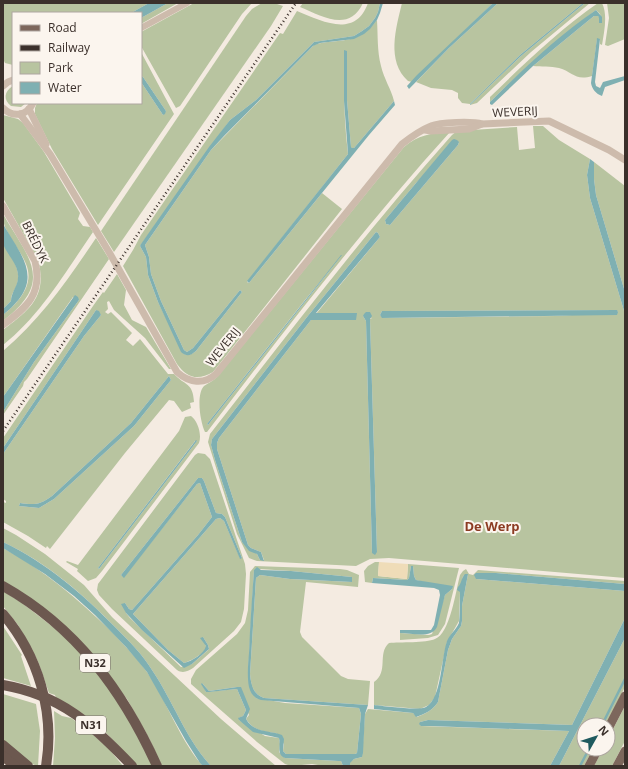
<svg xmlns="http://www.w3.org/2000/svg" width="628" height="769" viewBox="0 0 628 769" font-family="'Open Sans',sans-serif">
	<rect width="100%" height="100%" fill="#f4ebe1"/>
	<g fill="#b8c4a0" fill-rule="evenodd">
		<path d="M3 3H149L131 13H13V65L5 63 3 59Z"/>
		<path d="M168 3H178L141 24V18Z"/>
		<path d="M194 3H252L242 14 180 106 176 108 141 46V32Z"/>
		<path d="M262 3H274L283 6 271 26 114 252 101 231 246 16 252 9Z"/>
		<path d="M303 3H363C349 33 322 16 300 7Z"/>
		<path d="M368 3H380L378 12 375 18 369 26 362 31 354 36 314 42 256 100 230 120 140 246 146 257 148 275 158 302 184 354C189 356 192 354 196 351L242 292 240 290 193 348 187 352 184 350 161 301 151 274 149 257 145 245 211 150 313 46C317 43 322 43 328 42 351 40 362 39 377 20 378 35 377 51 381 66 384 79 391 89 394 101L354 148 352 149 351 147 347 100V51H345C343 85 344 120 348 154L247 282 249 283 322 193 342 209 213 372C198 381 187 378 177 364L123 266 133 250 141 235 280 33 283 34 297 11C322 21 355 39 368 3Z"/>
		<path d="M402 3H493L412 82 408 81C386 61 396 28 402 3Z"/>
		<path d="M498 3H583L520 55 470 104 462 103 458 98V93L452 90 431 88 416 82 449 48Z"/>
		<path d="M585 3H590L531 52 477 103 470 105 521 56Z"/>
		<path d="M598 3H602C608 15 604 32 602 45L600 44V39H597L592 76C575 81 573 72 559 68 551 66 541 67 533 66L594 16H598L602 21 600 14 596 10C559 38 523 69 490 102V97C524 64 559 30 598 3Z"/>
		<path d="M607 3H625V39L608 46 605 45 609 18Z"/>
		<path d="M141 52 174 114 98 225 52 149 35 114V108L37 103H141V82L163 115 166 111 143 77 141 76Z"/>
		<path d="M13 86V103H26L21 107 11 106C3 100 4 91 13 86Z"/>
		<path d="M3 115 18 119 23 123 44 152 80 213 78 219 83 226 90 227 93 232C66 271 41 315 3 345V330C29 310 48 297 38 260L3 198Z"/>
		<path d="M533 126H543L559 140 590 159 587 175 590 198 625 314V578L389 558 370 559 356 566 257 561 249 558 237 534 208 442 210 434C289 333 367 230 452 135L457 131 517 127 519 150 535 148ZM459 142 458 145 390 225 386 224 385 220 416 183ZM376 232 378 233 380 237 316 314 356 313V320H311L219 438 217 443V449L248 545 251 548 261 552 264 560H260L257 554 242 542 215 460 211 445 212 439 307 317ZM616 310 618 312 557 316 383 318 380 315 382 311ZM363 316 372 318 370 319 377 552 372 553 366 321Z"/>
		<path d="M450 132C364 227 285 330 207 432H205C200 422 196 394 204 386 208 383 213 381 217 377L404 147C418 135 431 133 450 132ZM342 255 208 425 207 424 305 300Z"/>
		<path d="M594 162 625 186V292L596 195 594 179Z"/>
		<path d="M3 214C29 259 55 281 3 321V315C18 303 35 285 26 264 23 256 17 248 12 240 6 229 3 226 3 214Z"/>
		<path d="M96 238 109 259 27 379 24 382 23 386 3 415V412L34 362 79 300 73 297 3 397V351C41 319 69 278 96 238Z"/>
		<path d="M3 243C10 255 22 269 17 284 15 291 11 293 11 301L3 309Z"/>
		<path d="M117 274 126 290 124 305 132 320 146 327 171 369H169L145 338 114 310 109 301 107 302 108 309 105 312 108 314 111 312 132 333 126 340 133 346 140 339 168 374H174C185 386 193 382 194 402L190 403 191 408 182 412 174 401 169 400 125 453 50 549 47 546 46 548 28 536 3 522V502L6 503V501L3 499V454L84 336 101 315 96 310 3 448V438L93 306 103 292 104 293ZM169 376 171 380 134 426 54 499 39 508 19 506 20 503C34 505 40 505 52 496L131 423Z"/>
		<path d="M191 416C198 421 202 435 199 443L102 571 96 578 88 581 77 571 78 569 66 562 67 561 78 565 179 431 185 417ZM195 441H197L99 569 98 568Z"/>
		<path d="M198 453 205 454 210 459 245 564 246 574 244 609 241 622 234 631 193 668C188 671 183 674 177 670L112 609 99 595 97 590 98 584 195 455ZM198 478H202L204 481 216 513 222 514 225 517 242 558H240L224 521 220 518 216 519 133 614 168 650 184 663C189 662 203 654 206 649 207 646 203 639 203 637L208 645 209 649 207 651 192 664 181 667 130 618 126 613 125 603 129 609 132 610 198 535 212 517 200 483 197 484 124 577 121 575Z"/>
		<path d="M3 528 16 535 45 554 84 585 112 617 130 634 221 719 276 766H211C186 739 173 701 152 670 143 655 129 641 116 628 83 594 46 562 3 542Z"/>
		<path d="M3 548C44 570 78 599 111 631 123 644 136 657 147 672 167 701 180 741 203 766H162L149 738 127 699 93 655 3 582Z"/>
		<path d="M375 562H379L378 576 407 579 408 564 459 568 445 624 438 635 428 638 400 640V633L429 635 432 634 445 595 452 589 416 580 414 576 413 566H411L409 578 407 580 373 578 372 583 365 582 364 571 368 566Z"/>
		<path d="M255 566 340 569 347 570 359 575 358 587 306 582 300 632 302 637 341 676 348 679 370 681 368 705 264 698C253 695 251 684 250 674L256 578 260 575 290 579 352 582V577L291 571 259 569 254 570 248 674 256 698 285 703 359 708 361 714 357 753 355 754H286L283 751 284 744 276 733C263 732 253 730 246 719L249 715 237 687 209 691 202 683 206 692 237 689 246 710 243 716 239 718V720L265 736 279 738 280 744 279 752 285 758 338 761H341L343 766H324L312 764 291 766 285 764 257 742 191 684V679L196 670 237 634 245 623 248 610 250 572Z"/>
		<path d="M466 569 469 574 473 575 478 570 625 581V584L496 573H477L476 579 625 591V618L572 725 428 720 420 722 421 726 569 731 550 766H350L349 763 354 759 362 757 365 714 368 709 413 713 417 717C425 714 433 710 438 702L448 650 452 639 461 626 462 621V606L468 574 463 576 460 592 459 621 447 642 435 697 429 705 420 709 374 705V682C389 672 377 653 389 643 400 642 426 643 435 639 450 634 456 590 460 575L463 571Z"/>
		<path d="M3 591 22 603 53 627 78 649 120 703 153 766H135C124 752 113 739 100 727 86 715 71 707 56 698L55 695 49 693 39 664 32 649 18 625 3 606Z"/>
		<path d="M3 626 22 655 21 656 31 686 3 678Z"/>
		<path d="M625 638V687L606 725H584V749H593L584 766H559Z"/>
		<path d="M3 694 36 704 40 731 38 766 32 764 3 742Z"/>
		<path d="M625 706V741L612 766H594L603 749H608V739Z"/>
		<path d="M54 711 62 716 71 718 88 730 109 749 123 766H53L55 738Z"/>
	</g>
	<path fill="#efdcb8" d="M379 562 408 564 407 579 378 576Z"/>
	<g fill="#7fb0b2">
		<path d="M149 3H168L141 18V13H131Z"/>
		<path d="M380 3H383L380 13 377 20 370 29 364 34 354 39 320 43 313 46 224 136 211 150 145 245 149 257 151 274 161 301 184 350 187 352 193 348 240 290 242 292 196 351C190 356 187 357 181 352L158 302 148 275 146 257 140 246 141 244 209 147 230 120 256 100 314 42 354 36 362 31 369 26 375 18 378 12Z"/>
		<path d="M493 3H498L449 48 409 89 407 86 417 75Z"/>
		<path d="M583 3H585L521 56 470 105V104L520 55Z"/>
		<path d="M596 10 602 17V23H599V18L598 16H594L533 66 492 105 490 104V102C522 70 559 35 596 10Z"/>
		<path d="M597 38 600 39 595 82 596 86 600 88 603 82 625 76V80L605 87 602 96C596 94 592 89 591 83Z"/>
		<path d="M344 50 347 51V100L351 147 352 148H354L394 101 395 105 369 135 249 283 247 281 348 154 344 101Z"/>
		<path d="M141 76 143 77 166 111 165 114 163 115 141 82Z"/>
		<path d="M454 139 457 140 459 142 458 145 390 225 386 224 385 220 452 140Z"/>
		<path d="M590 159 594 162V179L596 195 625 292V314L590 198 587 175Z"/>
		<path d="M3 224C25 261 45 281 3 315V309L11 301C11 292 19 285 18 275 17 262 6 254 3 243 2 238 3 230 3 224Z"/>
		<path d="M376 232 378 233 380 237 316 313H357L356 320H311L219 438 217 443V449L248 545 251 548 261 552 264 561 260 560 257 554 249 551 242 542 215 460 211 445 212 439 307 317Z"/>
		<path d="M341 255H342L208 425 207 424Z"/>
		<path d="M75 295 78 297 79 300 34 362 3 412V397Z"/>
		<path d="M96 310 99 311 101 315 84 336 3 454V448Z"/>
		<path d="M617 310 618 312 617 315 382 318 380 315 382 311Z"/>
		<path d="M366 312H370L372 316 370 319 377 552 375 555 372 553 366 321 363 316 364 314Z"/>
		<path d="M169 376 171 380 134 426 54 499 39 508 19 506 20 503C34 505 40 505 52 496L131 423Z"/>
		<path d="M196 440 197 441 99 569 98 568Z"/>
		<path d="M198 478H202L204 481 216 513 222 514 225 517 242 558 240 559 224 521 220 518 216 519 133 614 168 650 184 663C192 661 204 654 206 646L200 638 203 637 208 645 209 649 192 664 184 668 142 630 126 613 121 604 125 603 129 609 132 610 198 535 212 517 200 483 197 484 124 578 121 575Z"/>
		<path d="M3 542C47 563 83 594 116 628 129 641 143 655 152 670 173 701 186 739 211 766H203L200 763 186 741 147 672 126 647 95 615 74 596 45 574 3 548Z"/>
		<path d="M411 566H413L414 576 416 580 453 586 452 589 445 595 437 627C431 639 412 633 400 633V630H431L434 625 440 595 439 590 434 588 372 583 373 578 407 580 409 578Z"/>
		<path d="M257 567 261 570 291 571 352 577V582L290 579 260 575 256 578 250 674C251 684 253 695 264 698L368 705 365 714 363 753 362 757 354 759 350 763V766H343L341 761H338L285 758C276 754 281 746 279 738L253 732 239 720 238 718 243 716 246 710 237 689 209 692H206L201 684 202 683 209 691 237 687H241L250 709 246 719C254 733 268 730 282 735L284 739 283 751 286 754H355L357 753 361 714 359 708 261 700C254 698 251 694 249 687 247 677 248 664 249 653 250 626 252 598 254 570Z"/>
		<path d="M476 573H496L625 584V591L476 579 474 575Z"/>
		<path d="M465 574H468L462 606V621L461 626 452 639 448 650 438 702C433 710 425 714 416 717L413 713 374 709V705C384 706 419 711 426 707 442 698 441 658 447 641 450 634 456 630 459 623 460 619 460 596 460 592L457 590 458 587C462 583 461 578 465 574Z"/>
		<path d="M625 618V638L559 766H550L569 731 430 726H421L419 724 420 722 428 720 572 725Z"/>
	</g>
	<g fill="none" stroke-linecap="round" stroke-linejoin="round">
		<g stroke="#7fb0b2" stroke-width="2.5">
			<path d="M602 725 625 679"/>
			<path d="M580 766 589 749"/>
		</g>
		<path stroke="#cdbbac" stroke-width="6" d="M141 28 187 3"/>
		<g stroke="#cdbbac" stroke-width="7">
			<path d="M3 86 8 82 13 80"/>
			<path d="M3 108C13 118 27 116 33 103"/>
			<path d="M29 109 46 144"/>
			<path d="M20 114 50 154 109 252 177 372C189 383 204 385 216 374L402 144C411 137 421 130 431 126 440 122 473 121 482 124"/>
			<path d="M425 130 431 131 469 129 482 124 549 121 609 150 625 160"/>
			<path d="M3 206 35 261C43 294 27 307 3 325"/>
		</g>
		<g stroke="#7d675c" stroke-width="9">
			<path d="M608 729 625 696"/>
			<path d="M589 766 598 749"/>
			<path d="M617 766 625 751"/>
		</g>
		<g stroke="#6c584f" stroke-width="10">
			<path d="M3 586C76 627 123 691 157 766"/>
			<path d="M3 614C38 655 55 712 46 766"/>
			<path d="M3 685C61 695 93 725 132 766"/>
			<path d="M3 745 28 766"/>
			<path d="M3 756 15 766"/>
		</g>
		<path stroke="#3b302b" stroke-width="2.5" stroke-dasharray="1 3" stroke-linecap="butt" d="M3 431 296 3"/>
	</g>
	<g text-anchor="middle" stroke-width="4" stroke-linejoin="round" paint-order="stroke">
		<g fill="#fbf5ee" stroke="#756b66" stroke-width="1">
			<rect x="80" y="654" width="30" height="18" rx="3"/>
			<rect x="76" y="716" width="30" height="18" rx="3"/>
		</g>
		<g font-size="11" font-weight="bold" fill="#3b302b">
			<text x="95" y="667">N32</text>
			<text x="91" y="729">N31</text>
		</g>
		<g font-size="12" fill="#3b302b" stroke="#fbf5ee">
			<text transform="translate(515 112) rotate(-3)" y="4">WEVERIJ</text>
			<text transform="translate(35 242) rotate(64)" y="4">BRÉDYK</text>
			<text transform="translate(223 347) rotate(-51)" y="4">WEVERIJ</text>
		</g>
		<g font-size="13" font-weight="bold" fill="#8c3b22" stroke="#fbf5ee">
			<text x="492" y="531">De Werp</text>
		</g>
	</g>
	<rect width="628" height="769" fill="none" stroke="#3b302b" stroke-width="8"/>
	<rect x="12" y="12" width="130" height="92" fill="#fbf5ee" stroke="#aea6a0"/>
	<rect x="20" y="25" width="20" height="6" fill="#7d675c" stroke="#aea6a0"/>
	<text x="48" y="32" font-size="12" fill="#3b302b">Road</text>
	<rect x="20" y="45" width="20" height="6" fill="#3b302b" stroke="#aea6a0"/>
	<text x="48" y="52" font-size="12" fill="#3b302b">Railway</text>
	<rect x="20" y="62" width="20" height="12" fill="#b8c4a0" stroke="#aea6a0"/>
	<text x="48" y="72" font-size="12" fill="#3b302b">Park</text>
	<rect x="20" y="82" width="20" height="12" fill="#7fb0b2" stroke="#aea6a0"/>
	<text x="48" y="92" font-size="12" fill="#3b302b">Water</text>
	<g transform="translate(596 737) rotate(51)"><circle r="19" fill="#fbf5ee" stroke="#aea6a0"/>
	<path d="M0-3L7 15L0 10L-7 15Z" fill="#1f5a5e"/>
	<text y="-6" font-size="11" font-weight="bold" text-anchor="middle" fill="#3b302b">N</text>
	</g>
</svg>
